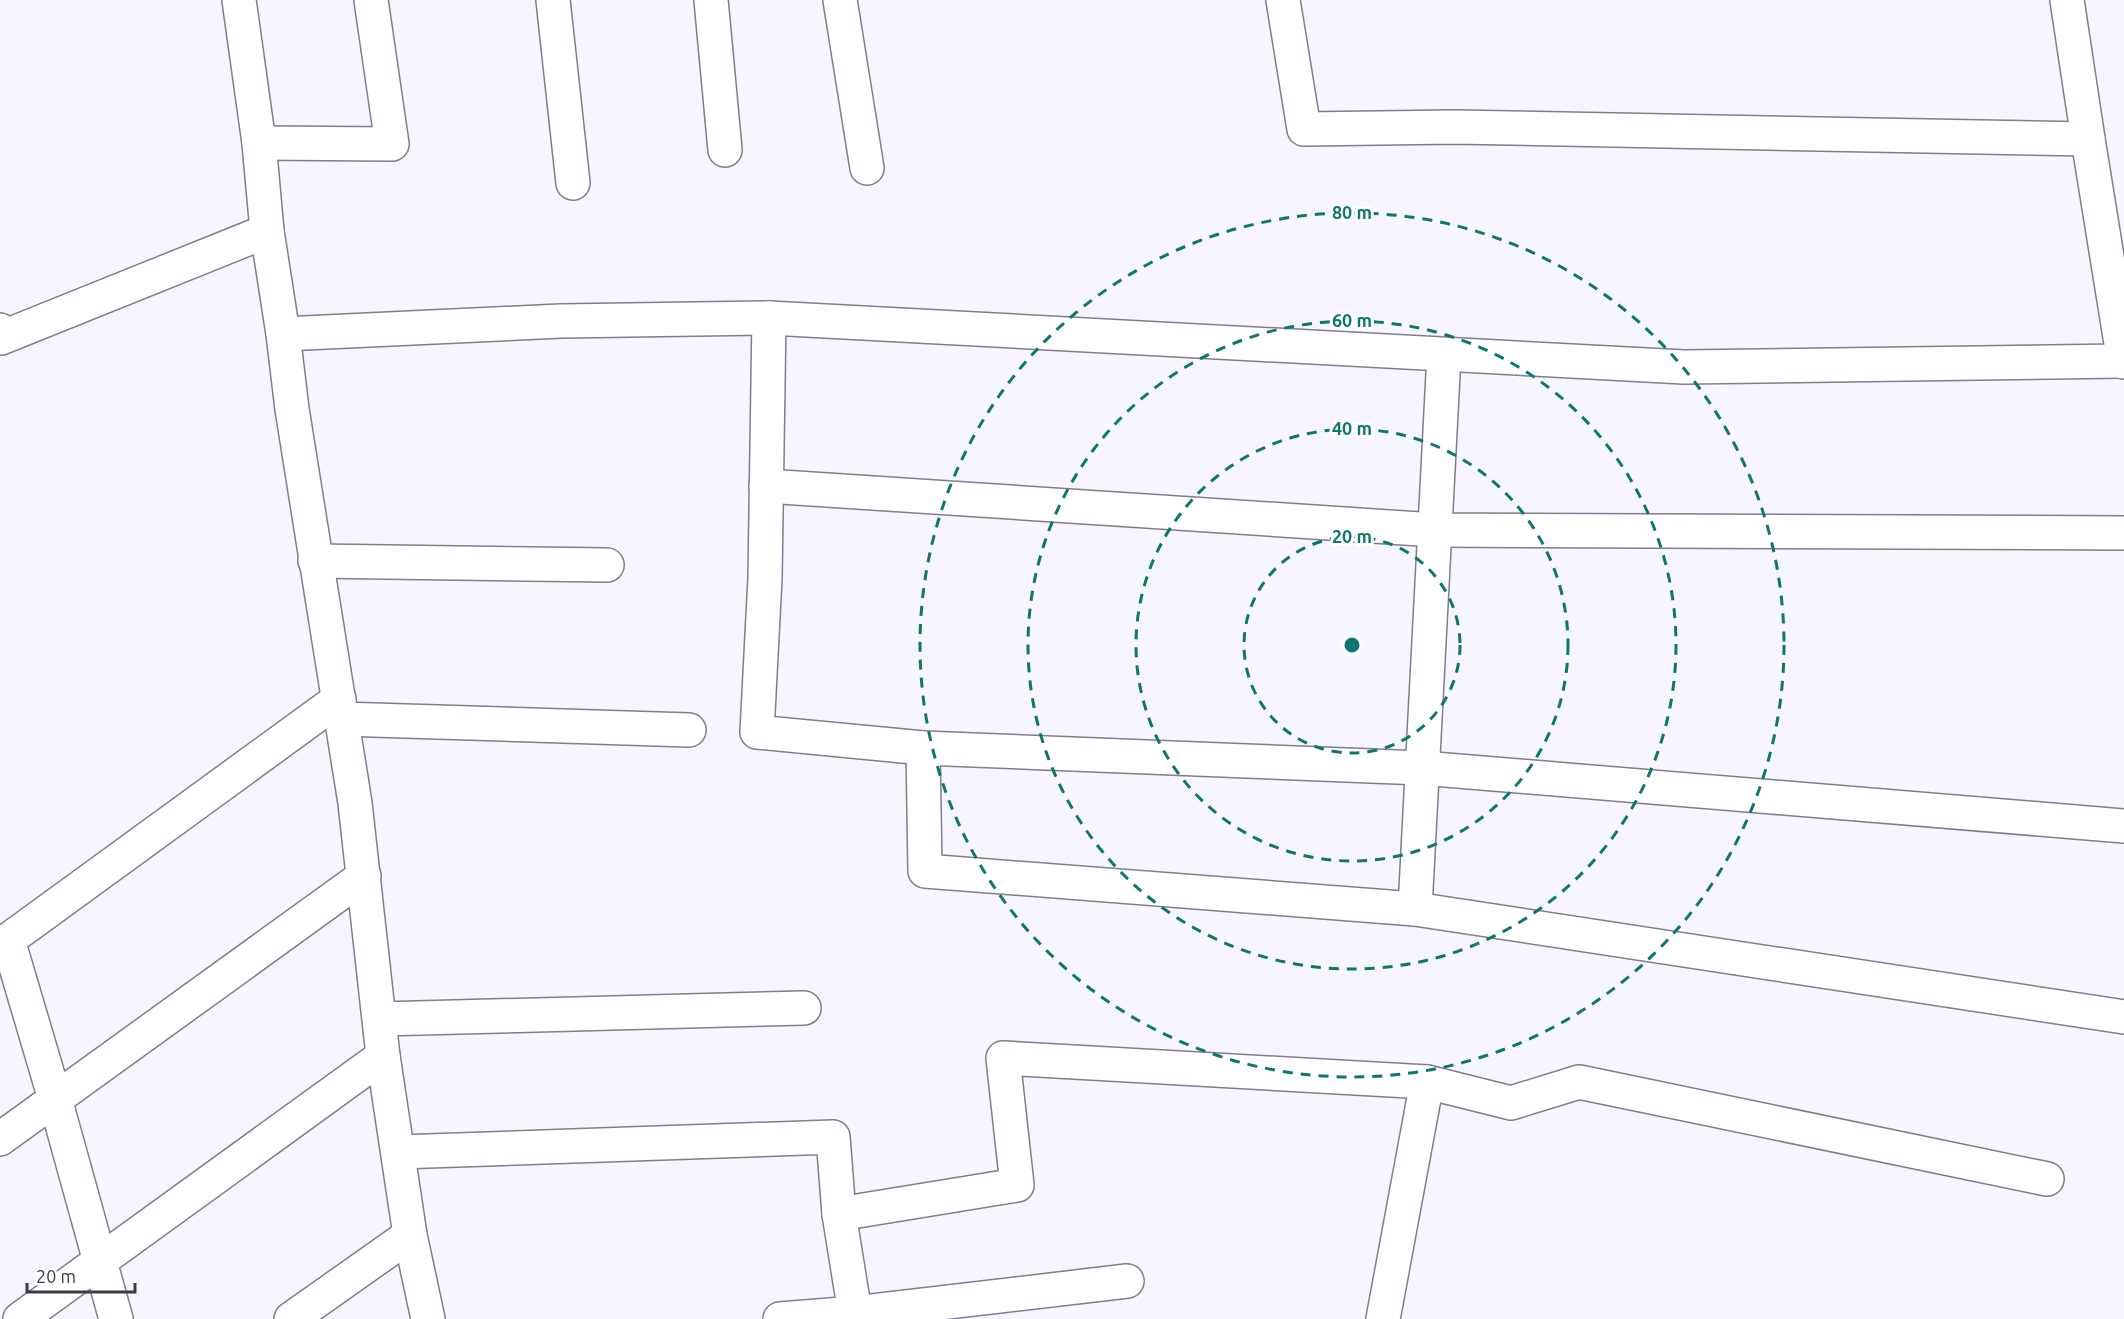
<svg xmlns="http://www.w3.org/2000/svg" width="2124" height="1319" viewBox="0 0 2124 1319" font-family="Ubuntu,sans-serif">
	<rect width="100%" height="100%" fill="#f7f5fd"/>
	<g fill="none" stroke-linecap="round" stroke-linejoin="round">
		<defs>
			<g id="minor">
				<path d="M239 0 259 143 267 231 283 334 292 409 355 803 383 1056 410 1235 428 1319"/>
				<path d="M553 0 573 183"/>
				<path d="M711 0 725 150"/>
				<path d="M840 0 867 168"/>
				<path d="M1283 0 1304 129 1454 127 2088 139"/>
				<path d="M2067 0 2088 139 2124 362"/>
				<path d="M259 143 392 144 371 0"/>
				<path d="M769 318 765 578 757 732 923 748 925 871 1415 909 2124 1017"/>
				<path d="M0 330 1 338 267 231"/>
				<path d="M283 334 561 321 769 318 1684 367 2122 361"/>
				<path d="M766 486 1435 530 2124 533"/>
				<path d="M315 561 607 565"/>
				<path d="M341 719 689 730"/>
				<path d="M923 748 1422 768 2124 826"/>
				<path d="M1415 909 1444 355"/>
				<path d="M8 940 55 1099 116 1319"/>
				<path d="M0 946 339 699"/>
				<path d="M380 1019 804 1008"/>
				<path d="M0 1139 364 876"/>
				<path d="M398 1152 833 1137 839 1214 855 1313"/>
				<path d="M839 1214 1017 1185 1003 1058 1427 1082 1511 1103 1579 1082 2047 1179"/>
				<path d="M20 1319 383 1056"/>
				<path d="M291 1319 410 1235"/>
				<path d="M780 1319 855 1313 1127 1281"/>
				<path d="M1383 1319 1427 1082"/>
			</g>
		</defs>
		<use href="#minor" stroke="#817c8f" stroke-width="36"/>
		<use href="#minor" stroke="#fff" stroke-width="33"/>
	</g>
	<g fill="none" stroke="#0f766e" stroke-width="3" stroke-dasharray="10 8">
		<circle cx="1352" cy="645" r="108"/>
		<circle cx="1352" cy="645" r="216"/>
		<circle cx="1352" cy="645" r="324"/>
		<circle cx="1352" cy="645" r="432"/>
	</g>
	<circle cx="1352" cy="645" r="9" fill="#0f766e" stroke="#fff" stroke-width="3"/>
	<g font-size="18" text-anchor="middle" font-weight="bold" fill="#0f766e" stroke="#fff" stroke-width="6" stroke-linejoin="round" paint-order="stroke">
		<text x="1352" y="219">80 m</text>
		<text x="1352" y="327">60 m</text>
		<text x="1352" y="435">40 m</text>
		<text x="1352" y="543">20 m</text>
	</g>
	<path d="M27 1283v9h108v-9" fill="none" stroke="#3c3a42" stroke-width="3"/>
	<text x="36" y="1283" font-size="18" fill="#3c3a42" stroke="#ffffff" stroke-width="4.5" paint-order="stroke">20 m</text>
</svg>
